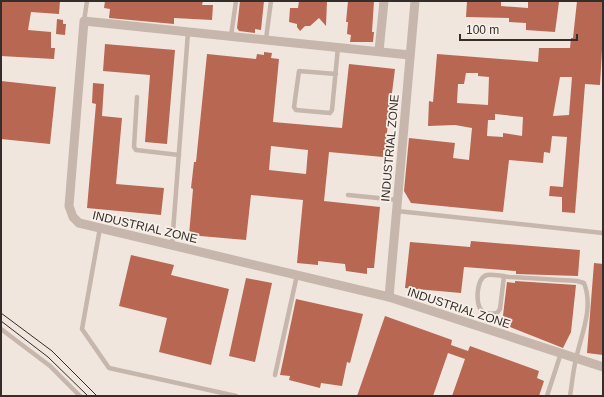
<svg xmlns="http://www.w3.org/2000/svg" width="604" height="397" viewBox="0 0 604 397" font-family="Arial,sans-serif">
	<rect width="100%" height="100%" fill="#f0e6de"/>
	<g fill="#b86753" fill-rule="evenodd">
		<path d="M1 1H60L59 14 31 12 28 30 51 32V48H55L54 59 1 56Z"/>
		<path d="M105 1H203L202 5H213L212 20 174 18V24L109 18 110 9 104 8Z"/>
		<path d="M240 1H264L261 30 255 29V33L239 31 237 28Z"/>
		<path d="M299 1H327L326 26 319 18 310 26H305L300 31 297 27V24L289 22 290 8H298Z"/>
		<path d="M348 1H374L372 32H374L373 42H350L351 35 347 34 348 22H346Z"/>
		<path d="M467 1H501V6L528 8V1L559 2 555 32 526 30V23L509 22V18L466 17Z"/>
		<path d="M577 1H603V32L600 85 585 84 575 213 562 212V197L549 196 550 186 563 187 567 137 552 136 550 153 544 152 543 163 509 160 503 212 411 203 404 191 409 138 455 143 453 158 469 160 472 128 455 125 428 126 429 101 433 102 437 54 538 62 539 48H570L571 38H573ZM466 73H478V76L489 77 488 105 457 103 458 84H464ZM560 77H572L569 115 553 116ZM495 114 523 117 522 136 503 133V137L487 136 488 120H495Z"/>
		<path d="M57 19 63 20V24H66L65 35 56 34Z"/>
		<path d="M105 44 175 50 167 144 145 142 150 75 103 71Z"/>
		<path d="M264 52 272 53 271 58 279 59 273 122 342 128 349 64 395 69 386 140H389L388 151 383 150V157L329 152 324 201 380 207 374 268H367V274L346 271 345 264 318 261V265L297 263 303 200 251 195 246 240 189 235 193 189 191 188 194 162H196L207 54 256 59 257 54 264 55ZM271 146 308 150 306 174 269 170Z"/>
		<path d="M1 81 56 87 50 144 1 139Z"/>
		<path d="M93 83 104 84 102 116 122 118 116 184 164 188 161 215 87 208 96 104 92 103Z"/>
		<path d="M471 241 580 250 578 276 516 274V271L464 267 461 293 405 288 410 242 470 247Z"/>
		<path d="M131 255 174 265 171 275 229 289 211 365 159 352 167 318 119 306Z"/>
		<path d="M594 263 603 264V355L587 353Z"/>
		<path d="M246 278 272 283 255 362 229 356Z"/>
		<path d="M515 281 576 285 571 332 563 348 502 324 507 282 515 283Z"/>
		<path d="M296 299 363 314 350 363 347 362 342 386 321 383 320 388 289 380 290 376 280 375Z"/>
		<path d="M385 316 452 340 451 345 468 351 470 346 539 371 537 378 544 381 539 396H452L465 359 448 353 433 396H357Z"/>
	</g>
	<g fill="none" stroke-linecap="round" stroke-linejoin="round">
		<g stroke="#c6b6ab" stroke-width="4.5">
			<path d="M84 21 87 1"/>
			<path d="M231 36 236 1"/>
			<path d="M266 39 271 1"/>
			<path d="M336 74 299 71 294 107 296 110 330 113 332 110 338 47"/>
			<path d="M137 97 134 147 136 150 179 155"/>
			<path d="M348 195 398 200"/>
			<path d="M397 211 603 233"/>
			<path d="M100 228 82 329 109 368 236 396"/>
			<path d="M172 245 188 32"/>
			<path d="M504 276 500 309 497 313C492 314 486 315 482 311 475 305 476 278 487 275 493 274 503 276 509 277 532 278 555 280 577 281L584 283C594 308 581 335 576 359 573 371 572 384 570 396"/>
			<path d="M1 329 50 366 80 396"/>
			<path d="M275 375 297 275"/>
			<path d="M547 396 561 353"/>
		</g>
		<g stroke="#c6b6ab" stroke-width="9">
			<path d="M379 51 384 1"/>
			<path d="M410 55 84 21 69 206 73 217 79 223 389 297 603 367"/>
			<path d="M389 297 415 1"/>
		</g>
		<g stroke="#352d2a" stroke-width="1">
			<path d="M1 313 52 351 97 396"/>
			<path d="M1 321 48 357 88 396"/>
		</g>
	</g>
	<g text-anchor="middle" stroke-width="3.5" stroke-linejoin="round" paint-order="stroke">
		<g font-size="12" fill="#352d2a" stroke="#f8f1ea">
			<text transform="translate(390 148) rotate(-85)" y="4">INDUSTRIAL ZONE</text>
			<text transform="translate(145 227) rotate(13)" y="4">INDUSTRIAL ZONE</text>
			<text transform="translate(459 308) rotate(18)" y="4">INDUSTRIAL ZONE</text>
		</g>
	</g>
	<rect width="604" height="397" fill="none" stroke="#352d2a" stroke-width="4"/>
	<path d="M460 34v6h117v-6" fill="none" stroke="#352d2a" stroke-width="2"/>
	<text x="466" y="34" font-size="12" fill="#352d2a" stroke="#f8f1ea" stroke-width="3" paint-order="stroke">100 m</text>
</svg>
